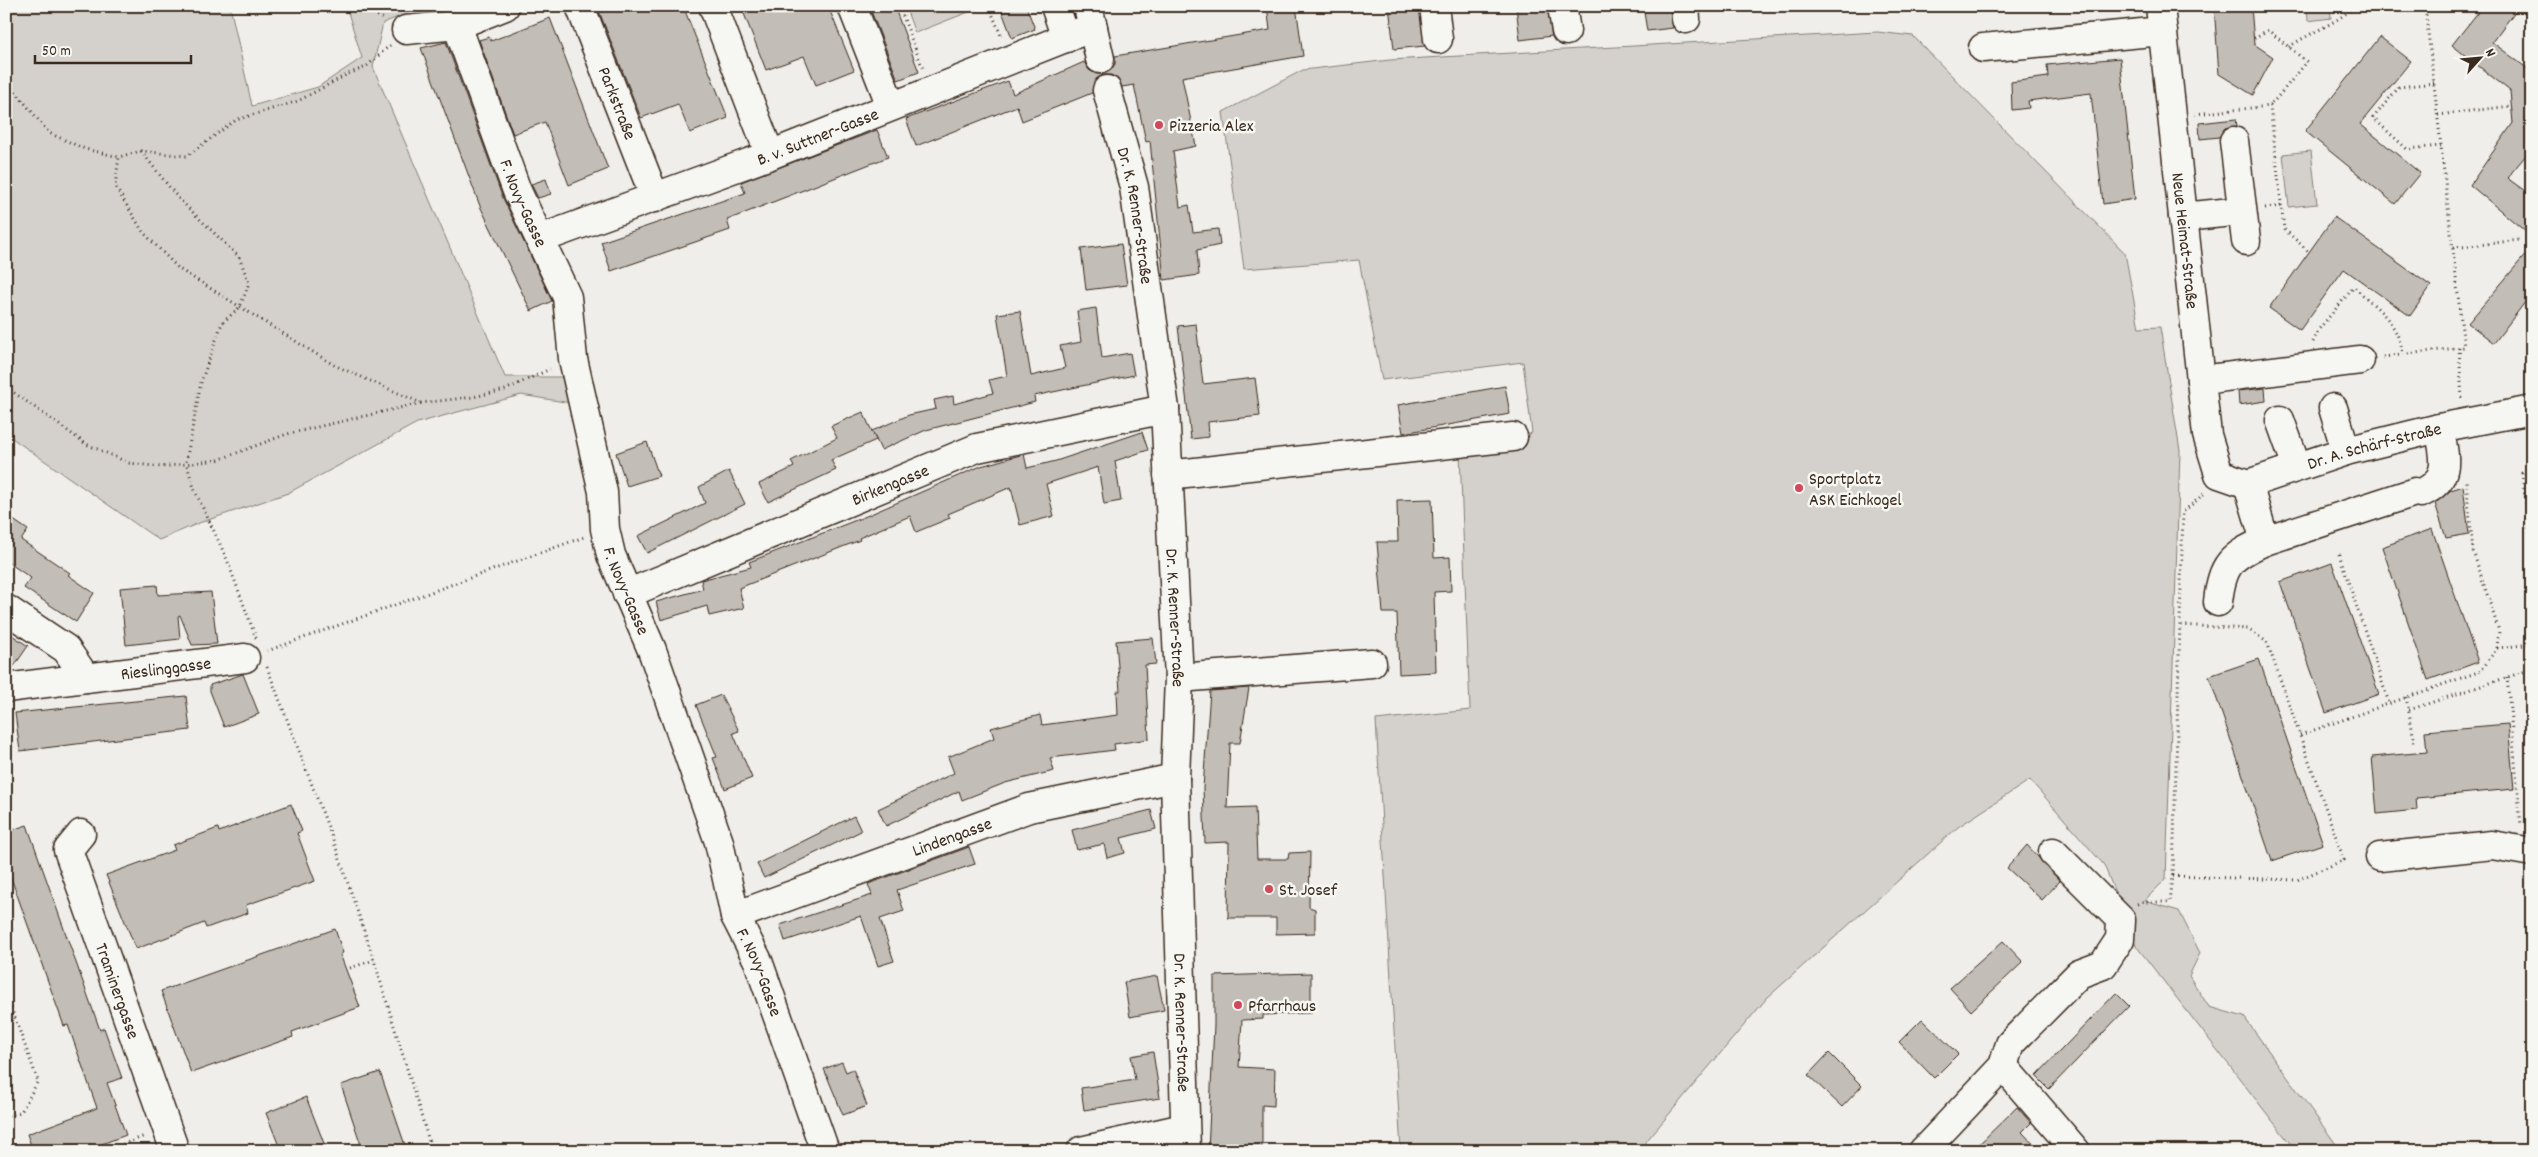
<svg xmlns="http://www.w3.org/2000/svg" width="2538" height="1157" viewBox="0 0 2538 1157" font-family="Dekko,sans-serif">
	<rect width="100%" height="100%" fill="#efeeea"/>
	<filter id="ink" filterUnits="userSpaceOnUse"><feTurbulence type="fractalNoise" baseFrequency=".02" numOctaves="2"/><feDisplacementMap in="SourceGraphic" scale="10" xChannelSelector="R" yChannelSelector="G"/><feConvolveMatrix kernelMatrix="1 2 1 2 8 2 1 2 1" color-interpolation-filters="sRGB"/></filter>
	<g filter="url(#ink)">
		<g fill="#d4d1cc" stroke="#887e75">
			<path d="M6 6H230L252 106 318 87 362 58 346 6H426L383 23 373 67 505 377H567L571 403 521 395 417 423 288 493 199 523 159 540 6 434Z"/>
			<path d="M905 6H984L915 33Z"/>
			<path d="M2307 6H2330L2331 18 2308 21Z"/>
			<path d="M1877 32 1913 36 2125 253 2139 328 2160 327 2180 451 2166 879 2144 901 2179 911 2200 953 2189 976 2209 1007 2244 1017 2341 1151H2296L2137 947 2104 865 2030 780 1958 827 1767 998 1638 1151H1401L1376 720 1470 710 1460 453 1532 433 1523 362 1382 380 1359 260 1244 269 1223 112 1303 70 1390 60Z"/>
			<path d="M2311 151 2317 204 2289 207 2283 154Z"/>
		</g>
		<g fill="#c2bdb7" stroke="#3b2a1e">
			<path d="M597 6H683L728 118 690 133 678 104 641 118Z"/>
			<path d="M741 6H828L854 70 816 85 804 56 766 70Z"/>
			<path d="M869 6H894L919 72 898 80Z"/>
			<path d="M1000 6H1026L1035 29 1012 38Z"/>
			<path d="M1267 6H1296L1303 56 1182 77 1196 146 1173 151 1180 207 1189 205 1193 232 1218 229 1220 245 1197 250 1199 275 1164 280 1150 141 1146 142 1134 85 1122 87 1118 79 1111 75H1103L1096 79 1092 93 1022 121 1017 106 916 146 906 119 1008 81 1013 94 1084 62 1089 70 1096 74H1103L1111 70 1115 64V56L1270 30Z"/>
			<path d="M1389 6H1419L1425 46 1394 49Z"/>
			<path d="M1516 6H1547L1552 36 1520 40Z"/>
			<path d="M1643 6H1670L1673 28 1647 31Z"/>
			<path d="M2214 6H2251L2254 44 2273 57 2253 95 2219 74Z"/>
			<path d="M2483 6H2519L2492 42 2532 72V148L2507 178 2532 196V237L2470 185 2513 123 2510 91 2452 45Z"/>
			<path d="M550 18 608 169 569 185 545 122 513 134 479 40 489 37 491 41Z"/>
			<path d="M2380 37 2411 61 2360 124 2420 173 2395 204 2305 131Z"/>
			<path d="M446 42 502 196 552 301 531 311 480 206 421 48Z"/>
			<path d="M2120 58 2135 199 2103 204 2091 93 2028 101 2029 108 2012 110 2011 82 2048 77 2047 65Z"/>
			<path d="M2236 119 2237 126 2225 128 2219 137 2200 139 2199 123Z"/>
			<path d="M877 130 888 157 727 220 730 230 611 271 601 242 745 193 741 182Z"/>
			<path d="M546 179 551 194 538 198 531 184Z"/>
			<path d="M2334 217 2431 286 2410 316 2344 269 2300 330 2269 308Z"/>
			<path d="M1121 244 1127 285 1086 290 1081 249Z"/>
			<path d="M2532 247V293L2494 343 2468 323Z"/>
			<path d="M1096 308 1102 358 1130 353 1134 375 1034 396 1035 402 926 430 881 450 872 431 909 415 936 409 934 400 953 396 954 404 993 393 989 380 1007 376 997 314 1020 311 1031 376 1065 368 1060 346 1081 342 1077 311Z"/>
			<path d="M1196 324 1203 384 1255 378 1260 416 1208 422 1209 437 1191 439 1178 326Z"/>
			<path d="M1505 386 1510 414 1403 433 1398 405Z"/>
			<path d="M2265 388 2266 401 2239 405 2238 391Z"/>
			<path d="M863 412 876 440 831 460 836 470 768 502 759 484 794 467 791 461 837 438 831 426Z"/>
			<path d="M1142 432 1148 450 1115 461 1121 501 1104 504 1098 467 1046 484 1054 516 1020 525 1011 487 948 514 950 518 916 532 910 516 859 538 860 540 739 588 744 608 709 616 707 606 661 620 656 602 703 589 701 580 751 567 749 562 864 517 981 466 1024 454 1027 468 1056 461Z"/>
			<path d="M647 442 659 476 627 486 616 453Z"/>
			<path d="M729 471 745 504 647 553 638 536 705 503 699 487Z"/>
			<path d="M2463 486 2469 534 2446 538 2435 503 2451 490Z"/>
			<path d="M1432 499 1434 558 1450 557 1451 591 1434 592 1436 672 1399 674 1397 613H1383L1377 542H1398L1397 500Z"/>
			<path d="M6 515 28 530 21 540 70 573 68 575 94 593 76 622 24 588 31 578 6 561Z"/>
			<path d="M2432 529 2478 662 2428 680 2382 547Z"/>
			<path d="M2332 563 2379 694 2326 713 2280 582Z"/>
			<path d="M157 585 158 595 211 592 217 644 192 645 180 615 178 616 180 639 126 645 120 588Z"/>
			<path d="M6 631 28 646 10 672H6Z"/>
			<path d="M1153 638 1156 664 1145 665 1149 739 1114 744 1115 750 1050 758 1054 771 1005 783 962 800 959 791 886 826 878 809 954 773 948 757 994 738 991 728 1040 715 1042 725 1118 715 1117 691H1120L1116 641Z"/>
			<path d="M2259 659 2323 844 2272 861 2209 676Z"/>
			<path d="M243 674 259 714 224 727 210 691V685Z"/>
			<path d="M1249 688 1240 743H1230L1227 808 1255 807 1257 859H1288L1289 853 1310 852 1309 907 1315 909V933L1276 934V918H1228L1229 842 1205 843 1203 788 1210 691Z"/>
			<path d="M721 695 739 731 733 733 752 778 725 789 713 758 717 757 696 705Z"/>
			<path d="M186 696 190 730 20 751 15 713Z"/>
			<path d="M2508 724 2514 789 2416 798 2417 810 2377 814 2372 757 2427 752 2425 731Z"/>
			<path d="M291 804 302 831 297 833 315 881 246 905 248 913 206 928 204 923 136 949 106 875 175 850 173 845 218 828 219 832Z"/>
			<path d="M1151 810 1156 829 1121 838 1125 853 1107 858 1104 844 1077 850 1072 830Z"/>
			<path d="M854 816 861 831 764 878 757 864Z"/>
			<path d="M27 825 100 1030 104 1028 122 1078 107 1083 126 1135 83 1151H33L27 1134 97 1108 68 1025 64 1026 6 864V832Z"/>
			<path d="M2027 845 2060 881 2042 900 2007 868Z"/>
			<path d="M969 847 975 864 897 890 904 911 880 919 894 961 878 966 861 916 785 941 780 925 872 895 868 884Z"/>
			<path d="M335 929 343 953 340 954 360 1007 292 1032 293 1037 191 1073 161 991Z"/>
			<path d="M2003 941 2023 962 1971 1011 1950 988Z"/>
			<path d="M1311 973V1013L1263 1015V1019L1242 1020 1239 1067 1275 1069 1274 1106 1262 1105V1151H1208L1214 1025V976Z"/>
			<path d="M1157 976 1164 1010 1130 1017 1124 982Z"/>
			<path d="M2116 993 2129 1006 2049 1089 2036 1076Z"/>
			<path d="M1922 1019 1958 1054 1934 1078 1899 1042Z"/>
			<path d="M1153 1052 1160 1098 1084 1110 1081 1088 1135 1080 1131 1056Z"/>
			<path d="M1829 1053 1862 1086 1842 1107 1808 1075Z"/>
			<path d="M842 1062 846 1072 853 1069 867 1106 843 1115 824 1069Z"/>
			<path d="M380 1072 407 1151H363L341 1085Z"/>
			<path d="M306 1097 327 1151H281L266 1113Z"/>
			<path d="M2017 1107 2031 1123 2022 1132 2040 1151H1972Z"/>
		</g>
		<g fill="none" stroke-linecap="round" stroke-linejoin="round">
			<defs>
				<g id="minor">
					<path id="s1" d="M580 6 655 198"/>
					<path d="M713 6 770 155"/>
					<path d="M852 6 891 106"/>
					<path d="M1055 6 1066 38"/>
					<path d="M1088 6 1100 59"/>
					<path d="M1434 6 1438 39"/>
					<path d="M1562 6 1566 31"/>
					<path d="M1685 6 1686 19"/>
					<path id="s2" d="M2160 6 2207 435 2219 474 2248 484 2346 451 2439 428 2532 410"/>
					<path id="s3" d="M457 25 517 191 567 297 573 359 603 492 605 529 611 555 652 650 719 842 735 916 758 961 825 1151"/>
					<path d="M406 30 457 25 505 6"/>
					<path d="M1983 48 2163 31"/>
					<path id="s4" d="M1107 90 1134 187 1165 409 1179 678 1175 778 1186 1151"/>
					<path d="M2234 141 2246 241"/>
					<path d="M2183 217 2242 211"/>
					<path id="s5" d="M540 239 770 155 1093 27"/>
					<path d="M2201 380 2360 360"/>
					<path d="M2333 408 2346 451"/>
					<path d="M2280 420 2297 467"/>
					<path d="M1168 475 1513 437"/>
					<path d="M2421 493C2452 480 2445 456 2439 428"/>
					<path d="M2265 541 2415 492"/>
					<path id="s6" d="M627 594 977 448 1165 409"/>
					<path d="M2218 602C2222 564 2231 556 2265 541L2248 484"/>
					<path d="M6 609 66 649 86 678"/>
					<path d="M1179 678 1372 663"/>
					<path id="s7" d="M6 688 245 658"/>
					<path id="s8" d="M81 834 68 850 175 1151"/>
					<path d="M2380 857 2492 845 2532 852"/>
					<path id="s9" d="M735 916 1029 808 1175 778"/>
					<path d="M2003 1066 2076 1151"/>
					<path d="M1081 1151 1184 1128"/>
					<path d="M1923 1151 2003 1066 2010 1044 2079 974 2103 965 2120 939 2121 920 2053 852"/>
				</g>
			</defs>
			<use href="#minor" stroke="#3b2a1e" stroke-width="31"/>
			<g stroke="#3b2a1e" stroke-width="3" stroke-dasharray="1 4" stroke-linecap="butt">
				<path d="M366 6 374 14 386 20"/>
				<path d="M899 6 923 69"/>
				<path d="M989 6 1002 38"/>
				<path d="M2254 38 2268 30 2307 62 2270 106"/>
				<path d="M390 45 366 67 348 74 298 101 236 120 187 156 141 151 119 157 115 186 143 232 179 269 334 365 421 403 473 397 505 390 550 369"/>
				<path d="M2289 47C2307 34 2342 21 2354 6"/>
				<path d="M6 80 49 133 85 149 119 157"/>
				<path d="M2434 83 2399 87 2373 118 2407 149 2441 146"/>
				<path d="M2195 114 2270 106 2284 229 2309 252"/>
				<path d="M2438 115 2511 106"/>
				<path d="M141 151 178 198 239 257 249 283 240 307 222 323 201 382 186 462 195 491 226 557 256 638"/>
				<path d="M2265 208 2281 206"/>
				<path d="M2453 248 2519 240"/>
				<path d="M2313 342 2319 329 2354 287C2378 309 2397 321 2403 354"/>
				<path d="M2459 347 2462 400"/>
				<path d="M2383 357 2464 347 2425 6"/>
				<path d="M6 387 86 444 129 463 161 467 218 460 287 434 421 403"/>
				<path d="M2532 472 2522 473 2532 553"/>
				<path d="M2339 554 2389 703"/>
				<path d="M2497 648 2532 644"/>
				<path d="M267 651 584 537"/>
				<path d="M267 667 336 848 374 960 432 1151"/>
				<path d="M2507 677 2521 826"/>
				<path d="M2406 697 2415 744"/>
				<path d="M2409 710 2532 669"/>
				<path d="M2300 735 2481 671 2497 648 2499 631 2473 551 2466 481"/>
				<path d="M2173 876 2297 880 2344 860 2267 642 2248 629 2180 625"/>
				<path d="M2137 904 2143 902H2170L2173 876 2183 512 2206 492"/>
				<path d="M350 968 374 960"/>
				<path d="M6 994 38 1081 21 1112 6 1116"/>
				<path d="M104 1151 145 1136"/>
			</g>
			<use href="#minor" stroke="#f6f6f2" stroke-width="28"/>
		</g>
	</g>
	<g fill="#d1495b" stroke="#f6f6f2" stroke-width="2">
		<circle cx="1159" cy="125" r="5"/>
		<circle cx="1799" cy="488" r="5"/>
		<circle cx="1269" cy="889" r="5"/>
		<circle cx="1238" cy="1005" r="5"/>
	</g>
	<g text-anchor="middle" stroke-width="5" stroke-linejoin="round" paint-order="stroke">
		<g font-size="18" fill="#3b2a1e" stroke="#f6f6f2">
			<text dy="6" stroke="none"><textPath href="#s1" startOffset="104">Parkstraße</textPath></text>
			<text dy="6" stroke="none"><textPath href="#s5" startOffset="296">B. v. Suttner-Gasse</textPath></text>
			<text dy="6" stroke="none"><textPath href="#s3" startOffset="190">F. Novy-Gasse</textPath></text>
			<text dy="6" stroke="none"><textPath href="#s4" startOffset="129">Dr. K. Renner-Straße</textPath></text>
			<text dy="6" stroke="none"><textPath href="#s2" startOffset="236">Neue Heimat-Straße</textPath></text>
			<text dy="6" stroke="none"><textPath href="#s2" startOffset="635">Dr. A. Schärf-Straße</textPath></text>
			<text dy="6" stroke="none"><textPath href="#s6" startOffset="285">Birkengasse</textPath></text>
			<text dy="6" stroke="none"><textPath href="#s3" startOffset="595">F. Novy-Gasse</textPath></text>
			<text dy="6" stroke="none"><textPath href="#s4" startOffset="534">Dr. K. Renner-Straße</textPath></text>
			<text dy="6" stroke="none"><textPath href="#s7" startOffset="161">Rieslinggasse</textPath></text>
			<text dy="6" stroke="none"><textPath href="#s9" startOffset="231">Lindengasse</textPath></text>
			<text dy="6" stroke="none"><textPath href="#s3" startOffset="1000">F. Novy-Gasse</textPath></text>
			<text dy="6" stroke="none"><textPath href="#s8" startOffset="170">Traminergasse</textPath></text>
			<text dy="6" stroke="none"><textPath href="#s4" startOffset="939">Dr. K. Renner-Straße</textPath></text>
		</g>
		<g font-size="18" fill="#3b2a1e" stroke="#f6f6f2" text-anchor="start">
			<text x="1169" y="131">Pizzeria Alex</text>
			<text x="1809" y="484">Sportplatz<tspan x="1809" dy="21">ASK Eichkogel</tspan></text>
			<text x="1279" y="895">St. Josef</text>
			<text x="1248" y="1011">Pfarrhaus</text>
		</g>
	</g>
	<rect width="2538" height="1157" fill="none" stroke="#f6f6f2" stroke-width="25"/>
	<rect x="12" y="12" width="2513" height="1132" fill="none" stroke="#3b2a1e" stroke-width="2" filter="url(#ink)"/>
	<g transform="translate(2480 58) rotate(63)" stroke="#f6f6f2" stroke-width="4" paint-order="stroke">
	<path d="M0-4L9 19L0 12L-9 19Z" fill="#3b2a1e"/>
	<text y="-8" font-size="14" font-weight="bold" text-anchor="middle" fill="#3b2a1e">N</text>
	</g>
	<path d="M35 55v8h156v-8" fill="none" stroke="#3b2a1e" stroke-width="2.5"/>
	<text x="42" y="55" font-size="15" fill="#3b2a1e" stroke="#f6f6f2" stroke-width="4" paint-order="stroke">50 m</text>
</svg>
